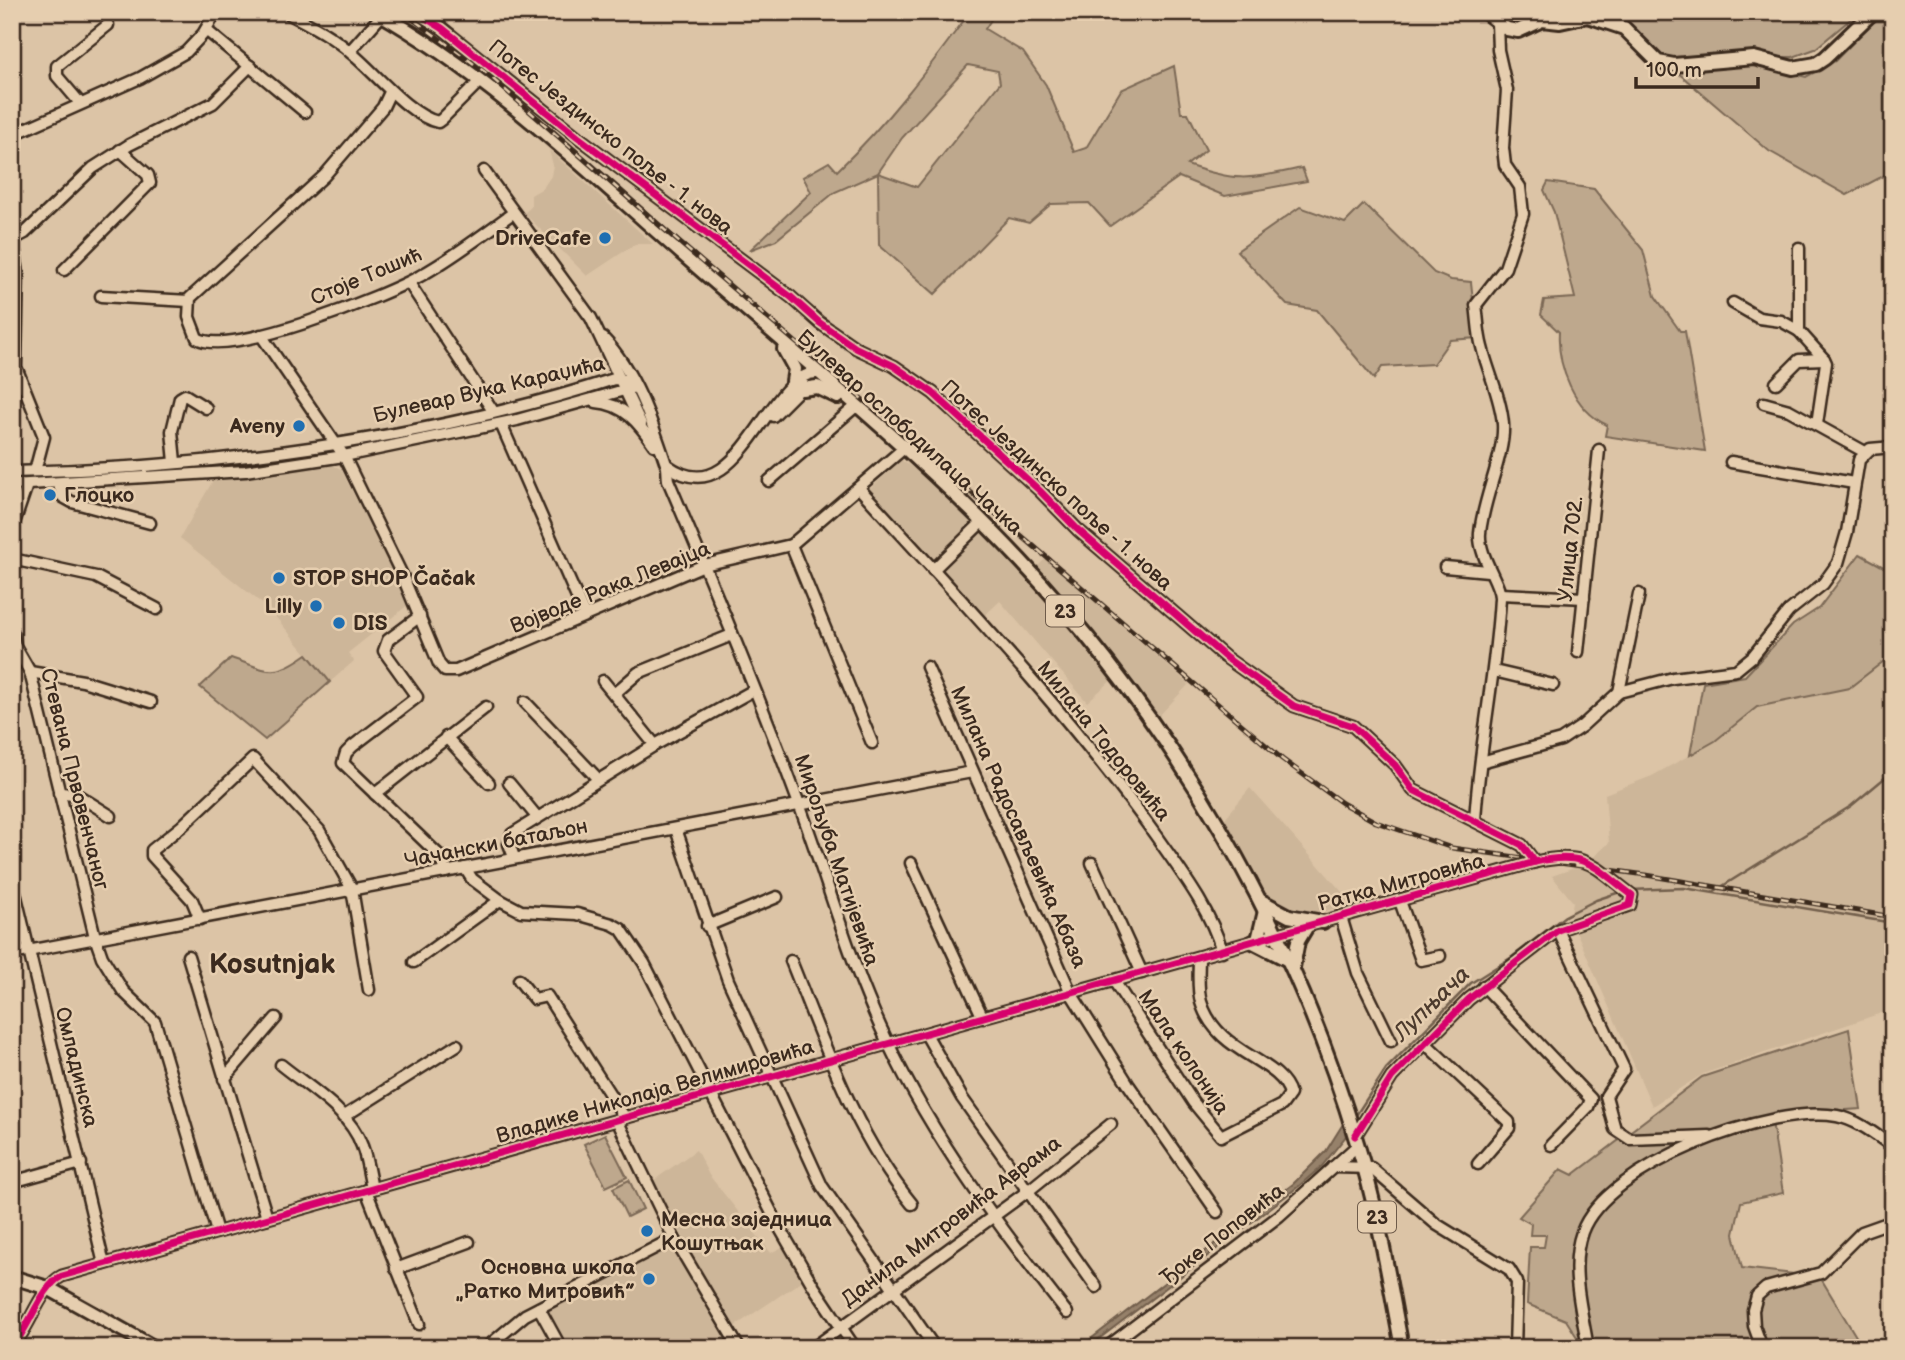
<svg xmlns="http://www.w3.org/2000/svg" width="1905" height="1360" viewBox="0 0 1905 1360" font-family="'Balsamiq Sans',sans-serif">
	<rect width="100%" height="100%" fill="#dcc4a6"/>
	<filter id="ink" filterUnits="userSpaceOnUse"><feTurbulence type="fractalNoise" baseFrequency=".0143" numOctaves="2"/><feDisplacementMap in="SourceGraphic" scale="14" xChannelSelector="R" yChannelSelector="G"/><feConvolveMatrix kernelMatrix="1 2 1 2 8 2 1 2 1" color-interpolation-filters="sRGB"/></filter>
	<g filter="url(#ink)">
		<g fill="#cdb699">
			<path d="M549 150 653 244H635L587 276 524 213 531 207V195L543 188 551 176 553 165Z"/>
			<path d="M901 460 924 475 994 541 1112 680 1087 702 1000 601 984 616 868 491Z"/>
			<path d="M328 463 341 469 409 604 348 653 354 661 330 682 269 609 180 538 215 477Z"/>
			<path d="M1045 559 1189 684 1156 719 1035 569Z"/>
			<path d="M1893 654V1009L1703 1074 1652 1106 1570 917 1573 902 1552 876 1586 864 1609 843 1605 794 1652 776 1715 741 1757 706 1849 688Z"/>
			<path d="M1250 788 1351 902 1318 914 1287 912 1274 904 1244 862 1222 822Z"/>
			<path d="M696 1150 709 1175 771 1253 782 1247 803 1280 732 1328 653 1181Z"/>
			<path d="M667 1248H672L733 1348H567L546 1310Z"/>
		</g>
		<g fill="#bea88d" stroke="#7c6956" stroke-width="2" fill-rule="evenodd">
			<path d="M970 12H996L985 29 1023 52 1046 85 1074 152 1086 148 1121 90 1174 66 1181 113H1188L1206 150 1187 165C1239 183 1249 179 1302 168L1307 181 1225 196 1179 177 1110 226 1089 203 1051 204 1029 223 1009 218 935 294 879 245 878 173 835 192 776 240 750 250 811 192 803 177 829 162 837 171C887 123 929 68 970 12ZM968 65 998 71 1000 83 917 187 878 173 902 138Z"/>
			<path d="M1586 12H1859L1815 49 1793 57H1684L1660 64 1634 32Z"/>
			<path d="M1883 12H1893V171L1847 195 1769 151 1677 72 1756 65 1806 77 1835 61Z"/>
			<path d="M1548 182 1594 189 1643 250 1655 296 1680 331H1685L1705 451 1605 436 1607 425C1574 410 1557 366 1559 332L1541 315 1544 300 1575 298 1554 212 1544 190Z"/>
			<path d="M1364 204 1434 273 1451 280 1471 282 1477 338 1450 340 1433 364 1382 367 1374 379 1317 310 1287 305 1237 251 1300 207 1345 223Z"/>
			<path d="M1860 554 1889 570 1893 561V654L1849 688 1757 707 1715 741 1690 755 1703 683 1745 676 1793 625 1819 608Z"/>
			<path d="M307 654 330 682 265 740 200 687 231 658C270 671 272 679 307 654Z"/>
			<path d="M1849 1029 1861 1109 1771 1115 1783 1193 1741 1202 1734 1234 1742 1268 1820 1277 1863 1348H1584L1566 1320 1527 1304 1530 1247H1544L1546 1235H1530L1531 1224 1519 1217 1561 1169 1573 1175 1702 1077Z"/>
			<path d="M605 1134 627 1177 606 1187 584 1144Z"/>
			<path d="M629 1180 643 1209 627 1217 613 1188Z"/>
		</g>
		<path fill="#96816b" stroke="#725e4c" stroke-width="2" d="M1343 1124 1346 1136 1322 1166 1299 1186 1087 1348H1079L1293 1184 1326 1151Z"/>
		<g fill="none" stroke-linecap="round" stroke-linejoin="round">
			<g stroke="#725e4c" stroke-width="2.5">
				<path d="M1630 890 1684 888 1893 923"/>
				<path d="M1713 892 1851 806 1893 771"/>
				<path d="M1353 1120 1386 1069 1471 983 1512 957 1565 916 1596 900 1623 891"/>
			</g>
			<defs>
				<g id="minor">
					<path d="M286 12C308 24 331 35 350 52 374 71 409 116 438 122L442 119 480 81"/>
					<path d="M416 12 442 28 578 137 791 297 820 323 856 348 894 366 933 393 1040 491 1078 530 1225 657 1294 706 1353 726 1395 765 1413 790 1522 845 1535 862"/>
					<path d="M206 30 305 112"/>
					<path d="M350 51 382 15"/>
					<path d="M390 92 383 107 324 176 190 298 189 317 197 338C228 359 387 295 420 276 453 258 482 235 513 213"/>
					<path d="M80 103 57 76V66L108 25"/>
					<path d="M12 135 140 78 186 52 203 34 216 12"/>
					<path d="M484 171 591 318 641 424"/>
					<path d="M12 240 25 233 93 168 129 145 213 103 250 66"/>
					<path d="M13 240 18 273 16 367 44 437 35 471"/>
					<path d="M1799 248V331"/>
					<path d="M64 270 150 183 148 175 120 150"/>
					<path d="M409 283 493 411"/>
					<path d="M101 296 189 301"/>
					<path d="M1733 303 1759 318 1781 321 1799 331 1824 359 1826 363 1817 424"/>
					<path d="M261 335 344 456 403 577 439 664 445 671H456L704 565 791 545 872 743"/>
					<path d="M603 338C635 371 652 422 666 464 668 468 667 475 668 480 715 590 762 702 803 815 831 892 852 969 888 1043 934 1140 1001 1229 1067 1313"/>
					<path d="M1776 383 1799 360 1824 359"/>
					<path d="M596 402C624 404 639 423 654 445"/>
					<path d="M1764 403 1789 410 1865 452"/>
					<path d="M773 416 804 385"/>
					<path d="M501 424 585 616"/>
					<path d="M175 462 172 431 180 398 185 395 206 408"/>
					<path d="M1731 462 1854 483"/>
					<path d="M667 465C740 519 767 370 818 373"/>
					<path d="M12 472C206 469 430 439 614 379L625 380 634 386"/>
					<path d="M769 481 855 407"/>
					<path d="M58 483 63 497 72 502 150 523"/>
					<path d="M12 485 245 471 344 456 517 420 635 387"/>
					<path d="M859 488C961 600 1068 712 1156 836 1181 872 1210 909 1222 951"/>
					<path d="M12 529 27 485"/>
					<path d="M791 545 903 449"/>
					<path d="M12 559 96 577 157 609"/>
					<path d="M1445 567 1488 571"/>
					<path d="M933 570 982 522"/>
					<path d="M1500 594 1584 598"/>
					<path d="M420 616 388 640 384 651 417 697 353 746 346 753 343 763 440 856 445 872"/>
					<path d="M12 632 15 646 30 672 95 937 102 957 123 991 155 1022 217 1232"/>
					<path d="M1578 652 1599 450"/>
					<path d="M927 667 1071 993 1128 1084 1217 1212"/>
					<path d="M1494 671 1553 685"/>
					<path d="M30 672 83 681 151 702"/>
					<path d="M1619 692 1639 594"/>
					<path d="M614 694 638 673 732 635"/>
					<path d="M525 702 597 778"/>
					<path d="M446 737 489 783"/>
					<path d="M655 745 754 690"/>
					<path d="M1481 762 1561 740 1582 726 1619 692 1673 678 1736 670 1753 656 1789 611 1823 584 1838 563 1847 532 1859 460 1870 449 1893 447"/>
					<path d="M509 783 537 817"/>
					<path d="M59 793 76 794 111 816"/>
					<path d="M375 794 486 707"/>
					<path d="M1475 821C1479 747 1496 673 1500 598 1501 584 1478 556 1480 533 1483 498 1505 455 1503 424 1501 398 1488 372 1482 347 1478 333 1478 318 1476 305L1505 268 1523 214 1520 187 1505 165 1503 148 1507 90 1498 50 1497 23"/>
					<path d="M676 829 728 980 822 1186 935 1348"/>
					<path d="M514 857 509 844 512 834 655 745 603 681"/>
					<path d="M911 863 983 1018"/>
					<path d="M1092 863 1142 973"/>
					<path d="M465 868 472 879 500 900 521 911 577 914 612 924 621 929 644 963 778 1225 814 1287 855 1348"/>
					<path d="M12 880 104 1264"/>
					<path d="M1400 901 1421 960 1440 956"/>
					<path d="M1341 917 1358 973 1391 1041"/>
					<path d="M200 919 192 900 152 856V850L182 826 253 759 319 830 352 889 369 990"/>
					<path d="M707 926 777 897"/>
					<path d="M1558 930 1624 1069 1606 1096 1615 1129 1630 1139 1709 1136"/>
					<path d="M12 954 972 772"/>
					<path d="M188 956 267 1218"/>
					<path d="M791 961C825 1045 854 1133 912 1204"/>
					<path d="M414 962 500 900"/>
					<path d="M519 980 534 999 547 996 625 1118"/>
					<path d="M1114 981 1193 1102 1221 1136 1282 1105 1290 1094C1281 1059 1217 1055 1201 1002 1197 988 1199 971 1199 957"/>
					<path d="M1484 986 1591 1099 1588 1107 1551 1145"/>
					<path d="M926 1034 962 1098 1096 1287"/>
					<path d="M1426 1044 1509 1122V1128L1478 1164"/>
					<path d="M281 1065C308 1087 350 1111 362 1146 367 1159 369 1175 372 1189"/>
					<path d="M224 1079 276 1018"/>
					<path d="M343 1117 457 1045"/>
					<path d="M617 1120 674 1238 739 1348"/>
					<path d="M1333 1167 1371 1168 1436 1224 1509 1269 1517 1282 1515 1348"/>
					<path d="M12 1182 81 1163"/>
					<path d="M366 1190 419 1324"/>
					<path d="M396 1269 469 1242"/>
					<path d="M539 1308 561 1348"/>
					<path d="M12 1347C29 1329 41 1286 62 1276L1535 862C1587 850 1594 867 1632 895L1630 905 1558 930 1469 999 1392 1077 1355 1136"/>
					<path d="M486 1348 525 1315 674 1238"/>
					<path d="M813 1348 1028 1191 1111 1124"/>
					<path d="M1106 1348 1279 1216 1358 1145"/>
					<path d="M1588 1348C1582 1311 1569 1268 1582 1232 1606 1165 1771 1104 1837 1116 1858 1120 1876 1135 1893 1147"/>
					<path d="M1762 1348 1754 1326 1753 1310 1757 1296 1766 1288 1821 1273 1862 1232 1893 1221"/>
				</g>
				<g id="major">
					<path d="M377 12C500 82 603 186 710 278 814 368 926 460 1020 560 1175 725 1292 926 1357 1143 1378 1210 1389 1279 1402 1348"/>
					<path d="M1485 12 1507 29 1518 31 1542 20 1560 22 1588 16 1624 28 1658 62 1674 65 1754 58 1793 68 1816 64 1825 58 1873 12"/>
					<path d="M784 349 795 369 793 381"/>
					<path d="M802 389 817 387 838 397"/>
					<path d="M1261 901 1289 916 1323 922"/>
					<path d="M1258 940 1265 911"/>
					<path d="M1253 942 1290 961"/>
					<path d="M1293 967 1298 941 1307 926"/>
					<path d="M12 1277 48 1288 155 1348"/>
				</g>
			</defs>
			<use href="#minor" stroke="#3b2a1e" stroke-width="15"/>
			<use href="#major" stroke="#3b2a1e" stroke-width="18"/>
			<use href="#minor" stroke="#e6ceaf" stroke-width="10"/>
			<use href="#major" stroke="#e6ceaf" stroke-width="12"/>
			<defs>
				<path id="rail" d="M403 12 485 72 659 225 1282 759 1342 803 1376 822 1452 848 1646 875 1893 917"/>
			</defs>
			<use href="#rail" stroke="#3b2a1e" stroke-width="5"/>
			<use href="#rail" stroke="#e6ceaf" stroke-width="2.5" stroke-dasharray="8" stroke-linecap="butt"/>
			<defs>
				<g id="cycleway">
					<path d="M416 12 442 28 578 137 791 297 820 323 856 348 894 366 933 393 1040 491 1078 530 1225 657 1294 706 1353 726 1395 765 1413 790 1522 845 1535 862"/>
					<path d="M12 1347C29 1329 41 1286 62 1276L1535 862C1587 850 1594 867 1632 895L1630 905 1558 930 1469 999 1392 1077 1355 1136"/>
				</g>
			</defs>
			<use href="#cycleway" stroke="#e6ceaf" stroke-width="11"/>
			<use href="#cycleway" stroke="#d6006c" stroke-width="7"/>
		</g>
	</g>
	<g fill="#1f6fb2" stroke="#e6ceaf" stroke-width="2.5">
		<circle cx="605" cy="238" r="7"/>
		<circle cx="299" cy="426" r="7"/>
		<circle cx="50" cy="495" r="7"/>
		<circle cx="279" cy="578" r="7"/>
		<circle cx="316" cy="606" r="7"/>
		<circle cx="339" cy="623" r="7"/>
		<circle cx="647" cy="1231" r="7"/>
		<circle cx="649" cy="1279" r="7"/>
	</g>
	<g text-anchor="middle" stroke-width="5" stroke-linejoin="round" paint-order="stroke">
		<g fill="#e6ceaf" stroke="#6e5b4a" stroke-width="2">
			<rect x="1046" y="595.5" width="38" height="31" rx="5"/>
			<rect x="1358" y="1201.5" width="38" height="31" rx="5"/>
		</g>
		<g font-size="19" font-weight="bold" fill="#3b2a1e">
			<text x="1065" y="618">23</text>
			<text x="1377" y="1224">23</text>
		</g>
		<g font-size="21" fill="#3b2a1e" stroke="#e6ceaf">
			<text transform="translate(611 137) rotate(38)" y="7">Потес Јездинско поље - 1. нова</text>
			<text transform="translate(366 276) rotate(-23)" y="7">Стоје Тошић</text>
			<text transform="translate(489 389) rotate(-13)" y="7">Булевар Вука Караџића</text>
			<text transform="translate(910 432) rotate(42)" y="7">Булевар ослободилаца Чачка</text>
			<text transform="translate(1057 485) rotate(42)" y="7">Потес Јездинско поље - 1. нова</text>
			<text transform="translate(1570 549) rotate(-84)" y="7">Улица 702.</text>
			<text transform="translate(610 587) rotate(-22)" y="7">Војводе Рака Левајца</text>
			<text transform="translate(1104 741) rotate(51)" y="7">Милана Тодоровића</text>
			<text transform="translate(75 779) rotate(76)" y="7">Стевана Првовенчаног</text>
			<text transform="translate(1019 827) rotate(66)" y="7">Милана Радосављевића Абаза</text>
			<text transform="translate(496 843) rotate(-11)" y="7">Чачански батаљон</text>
			<text transform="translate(837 860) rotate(71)" y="7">Мирољуба Матијевића</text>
			<text transform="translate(1401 882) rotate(-15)" y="7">Ратка Митровића</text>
			<text transform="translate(1184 1052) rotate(56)" y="7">Мала колонија</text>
			<text transform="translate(77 1067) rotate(76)" y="7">Омладинска</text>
			<text transform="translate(655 1091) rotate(-16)" y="7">Владике Николаја Велимировића</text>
			<text transform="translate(951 1221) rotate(-37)" y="7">Данила Митровића Аврама</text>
			<text transform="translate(1222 1234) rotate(-38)" y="7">Ђоке Поповића</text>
		</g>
		<g font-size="21" font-weight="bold" fill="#3b2a1e" stroke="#e6ceaf" text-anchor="end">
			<text x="591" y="245">DriveCafe</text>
			<text x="285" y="433">Aveny</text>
			<text x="64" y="502" text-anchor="start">Глоцко</text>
			<text x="293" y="585" text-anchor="start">STOP SHOP Čačak</text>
			<text x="302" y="613">Lilly</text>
			<text x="353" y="630" text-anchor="start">DIS</text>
			<text x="661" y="1226" text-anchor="start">Месна заједница<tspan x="661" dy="24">Кошутњак</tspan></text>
			<text x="635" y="1274">Основна школа<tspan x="635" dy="24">„Ратко Митровић”</tspan></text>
		</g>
		<g font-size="23" font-style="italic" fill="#4d3b2d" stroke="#e6ceaf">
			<text transform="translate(1431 1003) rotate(-44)" y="8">Лупњача</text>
		</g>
		<g font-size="28" font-weight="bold" fill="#3b2a1e" stroke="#e6ceaf">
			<text x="272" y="973">Kosutnjak</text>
		</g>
	</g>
	<rect width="1905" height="1360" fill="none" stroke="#e6ceaf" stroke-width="42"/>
	<rect x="21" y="21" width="1863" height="1318" fill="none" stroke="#3b2a1e" stroke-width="2.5" filter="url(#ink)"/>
	<path d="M1636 77v10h122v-10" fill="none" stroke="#3b2a1e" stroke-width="3.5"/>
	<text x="1646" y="77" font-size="21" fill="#3b2a1e" stroke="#e6ceaf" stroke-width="5" paint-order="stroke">100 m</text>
</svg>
